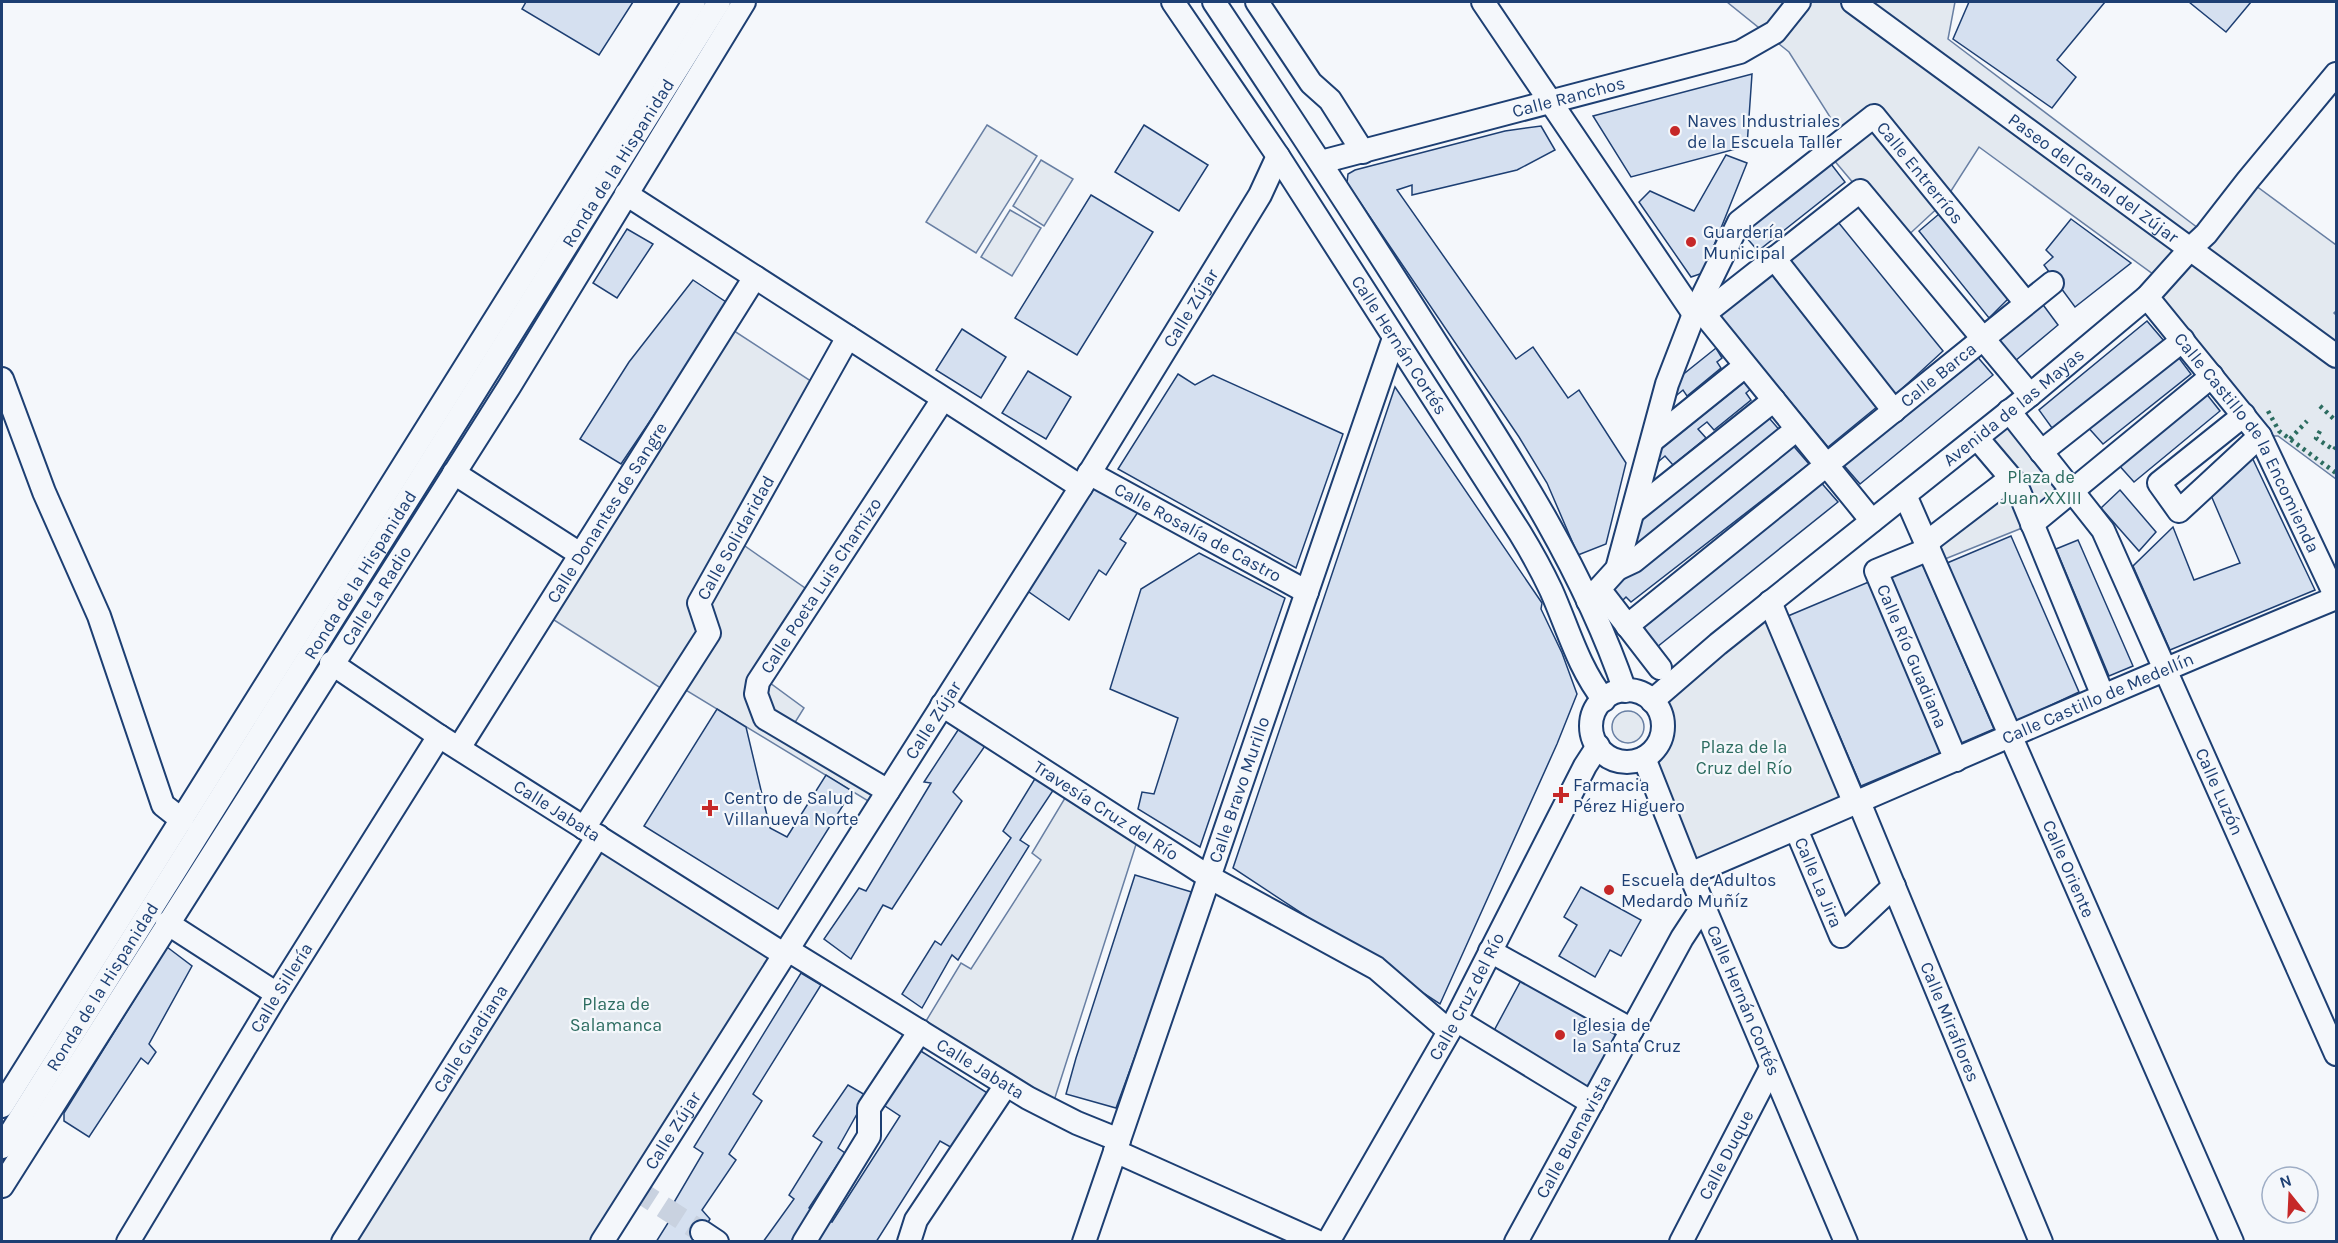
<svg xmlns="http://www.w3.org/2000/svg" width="2338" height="1243" viewBox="0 0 2338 1243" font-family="Karla,sans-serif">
	<rect width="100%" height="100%" fill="#f4f7fb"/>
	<g fill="#e3e9f0" stroke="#687fa3" stroke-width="1.5">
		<path d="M1727 2H1955L1948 39 2206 234 2248 180 2336 245V311L2334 313 2336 315V479L2278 436H2260L2147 297 2161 280 1979 147 1944 202 1902 241 1828 153 1844 139 1789 52Z"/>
		<path d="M987 125 1037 156 976 253 926 222Z"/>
		<path d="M1041 160 1073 179 1044 226 1013 206Z"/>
		<path d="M1010 210 1041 228 1012 276 981 257Z"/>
		<path d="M725 325 820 387 735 539 815 595 762 677 804 708 789 732 888 791 878 807 676 684 670 694 543 613Z"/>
		<path d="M2009 411 2072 491 2032 524 1935 563 1926 543 2011 478 1977 438Z"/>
		<path d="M1770 602 1855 804 1690 874 1644 758C1662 743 1667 727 1657 706Z"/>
		<circle cx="1628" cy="727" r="16"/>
		<path d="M1071 788 1140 832 1051 1110 920 1031 961 963 971 969 1041 860 1032 853Z"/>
		<path d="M598 836 785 955 602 1241 343 1242Z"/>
	</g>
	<g fill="#d5e0f0" stroke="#1d3f73" stroke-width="1.5">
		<path d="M526 2H633L599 55 522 9Z"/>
		<path d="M1969 2H2105L2057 60 2076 77 2052 108 1953 39Z"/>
		<path d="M2189 2H2251L2226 32Z"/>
		<path d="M1752 74 1747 146 1631 177 1593 116Z"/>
		<path d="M1144 125 1208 165 1179 211 1115 172Z"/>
		<path d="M1541 126 1555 150 1517 170 1412 195V185L1397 190 1516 359 1533 347 1568 398 1579 390 1626 463 1606 544 1578 555 1547 483 1519 437 1347 183 1348 174 1355 170 1505 131Z"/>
		<path d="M1726 155 1747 163 1703 273 1691 277 1639 202 1650 191 1694 211Z"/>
		<path d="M1828 160 1845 182 1758 251 1740 230Z"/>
		<path d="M1091 195 1153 232 1077 355 1015 318Z"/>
		<path d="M1939 214 2008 299 1989 318 1919 231Z"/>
		<path d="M1834 217 1943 351 1894 396 1786 256Z"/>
		<path d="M2071 219 2131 263 2075 307 2044 265 2053 257 2046 250Z"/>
		<path d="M627 229 653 244 617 298 593 283Z"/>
		<path d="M1768 270 1878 406 1828 447 1716 312Z"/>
		<path d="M693 280 729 304 621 464 580 439 629 362Z"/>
		<path d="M2041 302 2058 325 2015 361 1995 337Z"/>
		<path d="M2147 321 2164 341 2052 428 2039 410Z"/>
		<path d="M962 329 1006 357 981 398 936 370Z"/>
		<path d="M1716 348 1722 358 1717 362 1721 368 1687 396 1683 390 1677 395 1670 385Z"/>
		<path d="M1975 354 1993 375 1860 484 1841 462Z"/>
		<path d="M2176 354 2191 374 2103 444 2086 425Z"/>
		<path d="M1028 371 1071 397 1046 439 1002 413Z"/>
		<path d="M1178 374 1195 385 1213 375 1343 434 1296 568 1118 469Z"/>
		<path d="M1748 379 1755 385 1746 393 1751 400 1714 430 1707 422 1698 429 1706 438 1673 465 1665 456 1658 462 1653 455Z"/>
		<path d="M1395 387 1542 603 1541 609 1562 653 1577 694 1557 744 1440 1004 1233 868Z"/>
		<path d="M2205 392 2220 411 2134 482 2117 463Z"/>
		<path d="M1763 411 1782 433 1631 554 1635 516Z"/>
		<path d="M1790 442 1809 464 1631 602 1626 597 1621 602 1609 587Z"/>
		<path d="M2249 451 2315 590 2170 650 2133 566 2173 527 2194 580 2240 563 2210 493Z"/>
		<path d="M1089 473 1144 503 1120 539 1126 543 1106 575 1099 570 1069 620 1019 585Z"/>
		<path d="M1818 479 1838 502 1657 647 1639 624Z"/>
		<path d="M2120 490 2156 532 2139 551 2101 508Z"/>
		<path d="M2011 536 2079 692 2013 723 1940 566Z"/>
		<path d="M2078 540 2133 666 2109 676 2056 549Z"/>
		<path d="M1199 553 1285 598 1200 847 1138 809 1142 792 1154 794 1178 718 1110 689 1141 589Z"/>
		<path d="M1921 561 1994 729 1959 744 1886 576Z"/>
		<path d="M1871 581 1944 751 1861 786 1788 616Z"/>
		<path d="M717 709 746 727 770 828 787 837 826 775 852 791 778 909 644 826Z"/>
		<path d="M960 727 987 743 953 792 962 801 892 909 883 905 851 959 824 939 859 888 866 891 931 783 924 782Z"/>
		<path d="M1036 777 1054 789 1020 840 1029 846 958 960 952 955 922 1008 902 994 935 941 941 945 1011 838 1003 831Z"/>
		<path d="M1135 875 1195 893 1116 1108 1066 1094 1076 1058Z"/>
		<path d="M1581 887 1641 920 1621 956 1610 950 1595 977 1559 956 1577 925 1564 917Z"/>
		<path d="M167 947 192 966 149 1044 156 1052 148 1064 141 1058 89 1137 64 1121V1113Z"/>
		<path d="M1526 971 1632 1030 1592 1103 1489 1040Z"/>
		<path d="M801 973 821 985 753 1094 762 1101 729 1154 736 1160 702 1210 710 1219 696 1242H656L678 1207 673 1204 703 1153 694 1147Z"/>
		<path d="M916 1048 989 1094 954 1149 940 1141 876 1242H815L829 1221 832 1222 900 1116 879 1102Z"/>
		<path d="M848 1085 867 1096 838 1148 845 1153 809 1208 813 1212 792 1242H763L794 1199 789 1195 822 1142 813 1136Z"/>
	</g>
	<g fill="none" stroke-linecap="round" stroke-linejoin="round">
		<path stroke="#c9d2e0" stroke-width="22" stroke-dasharray="22 11" stroke-linecap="butt" d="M635 1189 702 1232"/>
		<defs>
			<g id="minor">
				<path id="s1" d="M1173 2 1278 156 1520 533C1531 551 1542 571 1551 590 1568 628 1578 667 1604 700"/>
				<path d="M1214 2C1291 117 1367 234 1442 352 1512 460 1583 568 1625 691"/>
				<path d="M1257 2 1311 83 1330 100 1363 152"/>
				<path d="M1483 2 1694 314"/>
				<path id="s2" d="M1853 2 2336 356"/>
				<path id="s3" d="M1321 162 1740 52 1775 32 1799 2"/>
				<path d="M626 194 1081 487"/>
				<path d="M1774 258 1894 411"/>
				<path id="s4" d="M2147 297 2260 436 2336 597"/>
				<path d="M1694 314H1704L1872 521"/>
				<path d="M1704 314 1860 191 2030 395"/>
				<path d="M2 379 44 492 99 616 163 805 182 820"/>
				<path id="s5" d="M2009 411 2103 530 2336 1054"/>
				<path d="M2244 415 2159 483 2179 511 2260 436"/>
				<path d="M1977 438 2016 484 2103 696"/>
				<path d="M1653 440 1745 366"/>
				<path d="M2041 452 2183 340"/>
				<path d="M454 473 580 554"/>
				<path id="s6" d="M1089 473 1307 592"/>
				<path id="s7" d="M1905 495 2232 1242"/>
				<path d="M1633 512 1774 400"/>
				<path d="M2032 524 2212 376"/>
				<path d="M1926 543 2011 478"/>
				<path id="s8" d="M1929 549 1876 571 1956 760"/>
				<path d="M1617 569 1634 561 1797 429"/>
				<path d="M1599 589 1660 668"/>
				<path id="s9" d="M1588 601 1617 569 1667 384 1694 314 1739 222 1874 116 2026 303"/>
				<path d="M1770 602 1855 804"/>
				<path id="s10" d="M1627 626 2052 283"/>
				<path id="s11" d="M331 663 439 736 785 955"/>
				<circle cx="1627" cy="726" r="36"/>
				<path id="s12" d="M1652 701 1718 644 2030 395 2147 297 2191 248 2206 234 2248 180 2336 74"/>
				<path id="s13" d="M942 705 1209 877 1376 968 1449 1031"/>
				<path id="s14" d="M459 748 755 277"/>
				<path id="s15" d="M1644 758 1690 874 1846 1242"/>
				<path id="s16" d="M888 791 765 718 756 694 758 682 943 399"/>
				<path id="s17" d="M1859 802 2041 1242"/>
				<path id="s18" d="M584 828 709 633 699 603 848 337"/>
				<path id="s19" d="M1796 829 1841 936 1894 886"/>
				<path id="s20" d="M1690 874C1905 782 2119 687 2336 598"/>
				<path d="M167 923 277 994"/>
				<path id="s21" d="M788 950 1028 1098 1077 1123 1119 1140"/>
				<path d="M1490 951 1632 1030"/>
				<path d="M1456 1020 1592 1103"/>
				<path d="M2 1106 694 2"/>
				<path id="s22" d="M2 1147 719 2"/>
				<path d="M1115 1151 1318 1242"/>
				<path id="s23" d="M2 1186 509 387 744 2"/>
				<path d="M702 1232 717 1242"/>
				<path id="s24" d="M128 1242 277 994 439 736"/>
				<path id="s25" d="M343 1242 598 836"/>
				<path id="s26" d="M602 1242 1081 487 1260 195 1278 156"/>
				<path d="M804 1242 869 1136V1108L920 1031"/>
				<path d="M909 1242 916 1220 1006 1085"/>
				<path id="s27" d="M1084 1242 1394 338"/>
				<path id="s28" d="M1328 1242 1454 1023 1585 766 1598 746"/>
				<path id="s29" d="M1516 1242 1682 938 1703 906"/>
				<path id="s30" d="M1681 1242 1771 1068"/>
			</g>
		</defs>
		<use href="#minor" stroke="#1d3f73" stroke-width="26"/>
		<use href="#minor" stroke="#f4f7fb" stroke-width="22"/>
		<g stroke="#2c6c60" stroke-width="4.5" stroke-dasharray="3 4.5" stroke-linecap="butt">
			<path d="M2320 406 2336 421"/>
			<path d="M2268 411 2279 431 2336 473"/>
			<path d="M2320 431 2316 438 2334 450 2336 447"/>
			<path d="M2290 439 2307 421"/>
		</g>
	</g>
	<g fill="#c62828" stroke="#f4f7fb" stroke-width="2">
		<circle cx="1675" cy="131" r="6"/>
		<circle cx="1691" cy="242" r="6"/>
		<path d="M1558 786h6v6h6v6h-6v6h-6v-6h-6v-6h6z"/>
		<path d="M707 799h6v6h6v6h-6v6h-6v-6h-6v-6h6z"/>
		<circle cx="1609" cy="890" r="6"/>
		<circle cx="1560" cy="1035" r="6"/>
	</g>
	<g text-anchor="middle" stroke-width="4.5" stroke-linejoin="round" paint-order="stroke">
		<g font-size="18" fill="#1d3f73" stroke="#f4f7fb">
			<text dy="6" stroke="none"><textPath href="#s3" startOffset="256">Calle Ranchos</textPath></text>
			<text dy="6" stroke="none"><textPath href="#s22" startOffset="1161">Ronda de la Hispanidad</textPath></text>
			<text dy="6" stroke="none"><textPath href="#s9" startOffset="657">Calle Entrerríos</textPath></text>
			<text dy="6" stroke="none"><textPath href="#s2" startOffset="298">Paseo del Canal del Zújar</textPath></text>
			<text dy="6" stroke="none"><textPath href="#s26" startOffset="1104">Calle Zújar</textPath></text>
			<text dy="6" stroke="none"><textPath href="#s1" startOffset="411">Calle Hernán Cortés</textPath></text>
			<text dy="6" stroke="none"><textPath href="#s10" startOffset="400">Calle Barca</textPath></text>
			<text dy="6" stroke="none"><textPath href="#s12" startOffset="466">Avenida de las Mayas</textPath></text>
			<text dy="6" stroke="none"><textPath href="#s4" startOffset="178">Calle Castillo de la Encomienda</textPath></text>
			<text dy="6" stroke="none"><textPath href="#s14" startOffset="278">Calle Donantes de Sangre</textPath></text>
			<text dy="6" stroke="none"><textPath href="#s6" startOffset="124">Calle Rosalía de Castro</textPath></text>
			<text dy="6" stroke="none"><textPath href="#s18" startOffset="338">Calle Solidaridad</textPath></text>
			<text dy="6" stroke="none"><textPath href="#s22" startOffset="675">Ronda de la Hispanidad</textPath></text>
			<text dy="6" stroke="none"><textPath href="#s16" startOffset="296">Calle Poeta Luis Chamizo</textPath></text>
			<text dy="6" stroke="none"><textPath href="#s23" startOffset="699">Calle La Radio</textPath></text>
			<text dy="6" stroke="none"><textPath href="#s8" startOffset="150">Calle Río Guadiana</textPath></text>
			<text dy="6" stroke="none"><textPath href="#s20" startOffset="444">Calle Castillo de Medellín</textPath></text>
			<text dy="6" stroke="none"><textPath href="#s26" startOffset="618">Calle Zújar</textPath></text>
			<text dy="6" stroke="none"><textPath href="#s27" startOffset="478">Calle Bravo Murillo</textPath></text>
			<text dy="6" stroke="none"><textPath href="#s5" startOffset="438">Calle Luzón</textPath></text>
			<text dy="6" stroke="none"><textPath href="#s11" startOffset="270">Calle Jabata</textPath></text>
			<text dy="6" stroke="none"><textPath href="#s13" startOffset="195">Travesía Cruz del Río</textPath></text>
			<text dy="6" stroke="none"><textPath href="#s7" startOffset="408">Calle Oriente</textPath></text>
			<text dy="6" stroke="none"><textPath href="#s19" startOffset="58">Calle La Jira</textPath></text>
			<text dy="6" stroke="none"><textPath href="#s22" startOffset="189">Ronda de la Hispanidad</textPath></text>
			<text dy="6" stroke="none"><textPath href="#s24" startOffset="297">Calle Sillería</textPath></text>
			<text dy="6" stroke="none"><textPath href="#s28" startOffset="282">Calle Cruz del Río</textPath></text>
			<text dy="6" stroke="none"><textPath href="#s15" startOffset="262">Calle Hernán Cortés</textPath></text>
			<text dy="6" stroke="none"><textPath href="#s17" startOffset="238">Calle Miraflores</textPath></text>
			<text dy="6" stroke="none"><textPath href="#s25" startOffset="240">Calle Guadiana</textPath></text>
			<text dy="6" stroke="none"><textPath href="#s21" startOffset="226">Calle Jabata</textPath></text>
			<text dy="6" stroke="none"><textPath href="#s26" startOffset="132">Calle Zújar</textPath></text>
			<text dy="6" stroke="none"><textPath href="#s29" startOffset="120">Calle Buenavista</textPath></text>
			<text dy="6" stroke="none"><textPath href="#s30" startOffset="98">Calle Duque</textPath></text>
		</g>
		<g font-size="18" fill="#1d3f73" stroke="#f4f7fb" text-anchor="start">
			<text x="1687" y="127">Naves Industriales<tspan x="1687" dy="21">de la Escuela Taller</tspan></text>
			<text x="1703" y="238">Guardería<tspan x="1703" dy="21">Municipal</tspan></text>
			<text x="1573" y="791">Farmacia<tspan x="1573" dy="21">Pérez Higuero</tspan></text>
			<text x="724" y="804">Centro de Salud<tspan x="724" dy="21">Villanueva Norte</tspan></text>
			<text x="1621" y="886">Escuela de Adultos<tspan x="1621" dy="21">Medardo Muñíz</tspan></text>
			<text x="1572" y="1031">Iglesia de<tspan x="1572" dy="21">la Santa Cruz</tspan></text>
		</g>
		<g font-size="18" fill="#2c6c60" stroke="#f4f7fb">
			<text x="2041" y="483">Plaza de<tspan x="2041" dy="21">Juan XXIII</tspan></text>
			<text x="1744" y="753">Plaza de la<tspan x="1744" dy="21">Cruz del Río</tspan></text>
			<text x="616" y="1010">Plaza de<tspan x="616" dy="21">Salamanca</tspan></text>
		</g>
	</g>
	<rect width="2338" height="1243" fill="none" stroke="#1d3f73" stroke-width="6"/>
	<g transform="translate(2290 1195) rotate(342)"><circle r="28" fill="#f4f7fb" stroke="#9eadc5" stroke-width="1.5"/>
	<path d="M0-4.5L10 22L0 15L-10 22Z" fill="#c62828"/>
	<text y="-9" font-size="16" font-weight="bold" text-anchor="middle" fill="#1d3f73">N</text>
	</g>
</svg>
